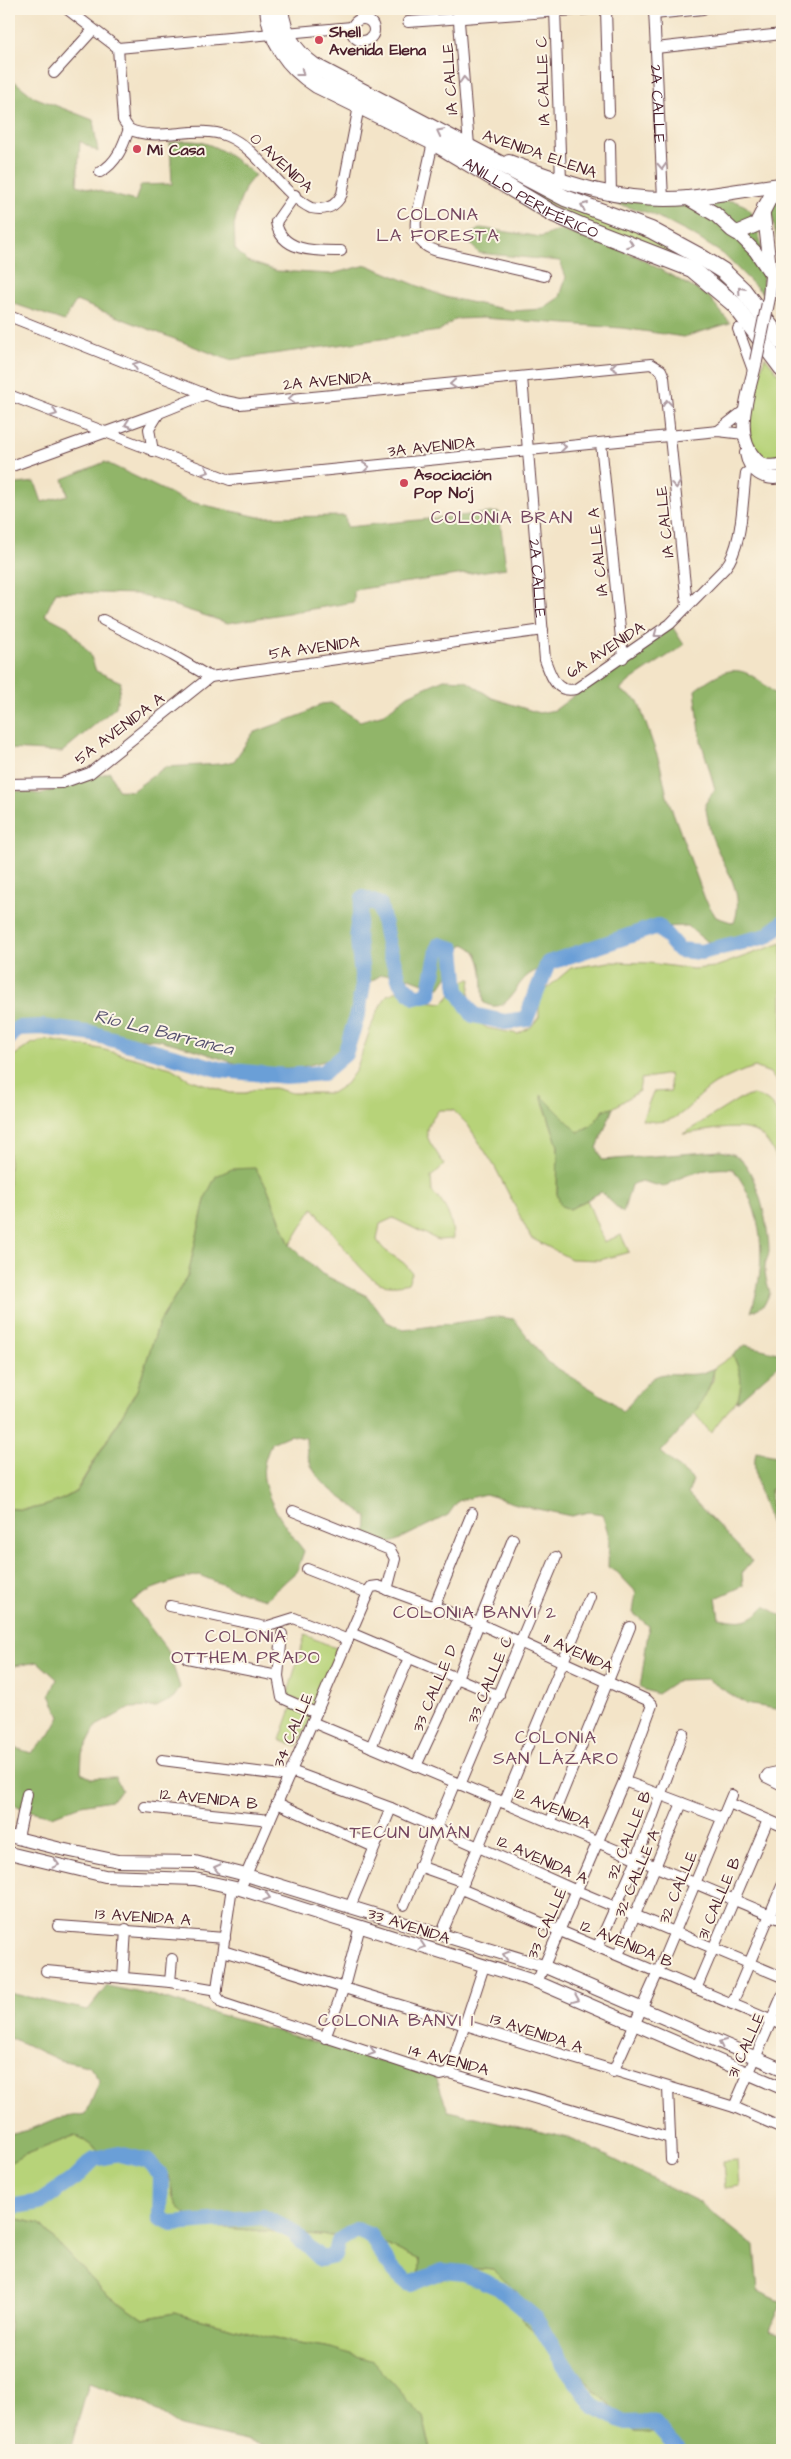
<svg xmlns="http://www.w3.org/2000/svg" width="791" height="2459" viewBox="0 0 791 2459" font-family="'Architects Daughter',sans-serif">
	<rect width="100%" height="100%" fill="#fcf5e5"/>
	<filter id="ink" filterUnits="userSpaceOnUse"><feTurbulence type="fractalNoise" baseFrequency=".02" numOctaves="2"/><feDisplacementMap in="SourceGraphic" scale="10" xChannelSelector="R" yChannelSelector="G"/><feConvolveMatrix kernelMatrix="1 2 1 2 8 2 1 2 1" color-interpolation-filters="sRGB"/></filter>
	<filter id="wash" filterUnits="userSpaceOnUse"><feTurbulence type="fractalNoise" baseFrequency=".0096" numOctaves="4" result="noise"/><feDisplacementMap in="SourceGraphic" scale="20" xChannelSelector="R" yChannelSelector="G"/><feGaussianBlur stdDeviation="1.12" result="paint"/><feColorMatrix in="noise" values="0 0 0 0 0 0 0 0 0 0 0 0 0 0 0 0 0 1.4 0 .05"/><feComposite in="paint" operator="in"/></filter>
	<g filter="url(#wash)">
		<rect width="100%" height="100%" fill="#f3e4c8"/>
		<g fill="#b7d379" stroke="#807952">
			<path d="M321 77 573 209 592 217 649 233 697 259 742 296 782 350V360L716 282 586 225Z"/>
			<path d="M765 357 782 378V458C727 471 758 382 765 357Z"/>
			<path d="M782 943V1089L770 1073 755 1067C741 1071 728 1077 715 1084 687 1102 682 1129 642 1120L653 1092 671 1091 669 1074 641 1079 639 1091 613 1108 604 1110 592 1125 578 1132 541 1096 558 1146 557 1194 570 1209 587 1200 604 1242 621 1235 629 1252 600 1260 571 1259 531 1238 495 1167 468 1125 453 1110H439C416 1135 430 1139 444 1165L431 1177 432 1192C446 1204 453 1220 453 1239L438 1240 393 1218 380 1224 377 1240C387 1258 401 1255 412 1273L408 1283C398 1286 386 1286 377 1282 361 1273 327 1225 313 1208L290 1245 267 1187 255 1168 206 1196 188 1275 159 1323 137 1390 76 1491C59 1503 30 1513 9 1508V1059L33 1043 48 1040 101 1049 171 1068 189 1079 230 1093H246L256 1089 274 1088 292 1093H332L346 1084 356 1070 375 1016 387 995 398 991 423 1001 443 1003C452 996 459 979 471 979L468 1003 474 1019 487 1028 518 1034 531 1027 539 1017V995L571 968 609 962 649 963 693 969 715 967Z"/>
			<path d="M753 1095C790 1102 782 1145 782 1174 777 1160 772 1143 759 1134 743 1122 702 1132 683 1134L739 1099Z"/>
			<path d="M733 1355C754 1400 732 1399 711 1433L694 1413 713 1380 714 1368Z"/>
			<path d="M305 1635 338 1649 314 1707 287 1696Z"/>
			<path d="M292 1706 312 1715 297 1747 280 1740Z"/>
			<path d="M76 2135 111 2159H143L169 2175 173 2198 236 2229 374 2239 420 2260 419 2280H441L468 2268 494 2270 516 2292 523 2321 570 2363 635 2432 667 2434 689 2450H431L423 2417 331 2348 276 2339 174 2313 143 2319 105 2293 40 2224 9 2217V2163L22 2156Z"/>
			<path d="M737 2160 739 2186 725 2188 723 2161Z"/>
		</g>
		<g fill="#91b569" stroke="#6e6a4a">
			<path d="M9 77 34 97 93 120 98 152 80 141 77 185 135 201 141 185 172 184 170 143C206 134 229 154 255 175L246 186 239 204 234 225 235 249 247 261 277 271 331 274 367 265 445 297 513 311 542 309 560 297 566 277 560 261 479 253 470 244 471 234 481 228 541 237 560 230 606 244 638 257 708 296 730 323 684 337 622 328 483 318 456 319 439 331 229 360 76 301 64 321 9 302Z"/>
			<path d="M782 193V269C781 247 771 225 772 203Z"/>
			<path d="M603 200 734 201C739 203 745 205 748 208 762 223 765 273 762 293L723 254 696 237 652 214Z"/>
			<path d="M105 462 186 501 259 517 345 516 347 527 499 512 506 568 354 590V602L228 623 138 594 56 592 45 615 68 627 90 654 96 671 121 682 116 707 62 752 9 749V485L35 482 42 502 68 495 63 479Z"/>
			<path d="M670 623 684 645 631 680 620 690 638 701 660 764 667 796 705 899 716 917 734 923C747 889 719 862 710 831 708 822 707 813 705 804L715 789 701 741 695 690C736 657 748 670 782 700V923C774 930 764 931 753 935 747 937 742 941 736 944 716 951 702 939 688 926L656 927 540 968C536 971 530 973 526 977 512 990 507 1015 484 1003 481 982 487 953 464 944L453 957 451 971 440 987 431 986 396 973 381 975 368 983 351 1030 332 1059 298 1068 252 1069 193 1049 160 1040 131 1038 63 1025 36 1023 18 1036 9 1038V790L40 794 110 772 118 790 132 791 165 767 221 764 234 761 253 733 304 714 321 704 331 703 360 721 384 714 408 695 444 679 465 680 492 698 539 713 555 710Z"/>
			<path d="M541 1095 578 1132 592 1125 604 1110 613 1108 597 1148 602 1160 720 1151C725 1152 731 1153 735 1155 757 1166 769 1228 769 1251 769 1257 765 1261 765 1266 764 1275 768 1284 770 1293L764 1305 751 1312C767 1264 765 1210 733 1169 708 1167 685 1173 664 1187L641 1181 631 1185 623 1213 601 1192 570 1209 561 1206 557 1194 558 1146Z"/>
			<path d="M255 1168 267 1187 290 1245 322 1274 367 1296 387 1322 404 1330 497 1317 514 1319 547 1362 611 1401 622 1411 626 1408C634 1399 643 1385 653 1378 671 1367 690 1382 714 1368 710 1401 682 1428 661 1452L693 1480 688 1494 752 1561 742 1573 743 1586 716 1598 719 1618C742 1622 749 1623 765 1606L782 1616V1710L746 1704 707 1679 678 1680 657 1694 640 1688 649 1626 633 1613 636 1592 617 1572 608 1567 609 1536 602 1514 589 1512 571 1516 523 1506 485 1494 458 1501 448 1515 394 1542 375 1547 366 1540 367 1517C338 1493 305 1481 306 1438L290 1435 271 1443C269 1450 265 1458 264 1465 259 1494 288 1530 304 1551L297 1571 266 1599 246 1594 199 1575 177 1580 152 1589 131 1602 168 1651 180 1687 174 1698 156 1707 130 1708 96 1726 82 1754 81 1773 91 1778 115 1777 122 1790 111 1800 81 1805 52 1816 26 1810 9 1802V1746L31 1753 49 1736 60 1717 50 1695 57 1679 38 1662 14 1666 9 1679V1508C30 1513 59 1503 77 1491L137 1390 159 1323 188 1275 206 1196 216 1176 232 1169Z"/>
			<path d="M745 1345 782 1354V1362L737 1402C743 1381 742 1375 733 1355Z"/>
			<path d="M756 1452 782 1457V1491L771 1489 772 1528C765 1505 750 1475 756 1452Z"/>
			<path d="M107 1986 155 1996 436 2077 448 2111 573 2139 699 2202 754 2246 758 2291 782 2302 770 2330 782 2335V2450H689L667 2434 635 2432 570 2363 523 2321 516 2292 494 2270 468 2268 441 2280H419L420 2260 374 2239 211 2227C179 2215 175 2209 169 2175L143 2159H111L76 2135 22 2156 9 2163V2135L29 2130 58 2118 86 2114 100 2081 89 2066 59 2060 14 2039H9V1993L88 2010Z"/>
			<path d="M9 2217 40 2224 105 2293 143 2319 174 2313 276 2339 331 2348 373 2361 423 2417 431 2450H342L299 2443 281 2449 180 2426 144 2403 89 2383 70 2450 9 2436Z"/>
		</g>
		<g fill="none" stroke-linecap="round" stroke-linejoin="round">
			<g stroke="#6b9fd7" stroke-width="16">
				<path d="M9 1038 18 1028 42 1027 94 1034 222 1070 286 1076 323 1073 345 1054 358 1013 363 984 357 931 363 898 380 905 388 945 400 982 415 997 429 994 439 945 453 949 457 990 473 1015 505 1022 526 1019 548 963 658 926 679 950 701 952 767 936 782 923"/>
				<path d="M9 2207 40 2202 76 2177 94 2159 119 2154 147 2161 161 2175 160 2218 172 2224 263 2217 293 2232 321 2259 334 2256 338 2241 356 2230 371 2236C382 2255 392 2272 410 2284L443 2271 464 2273 499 2288 535 2318 565 2366 595 2407 626 2423 653 2422 679 2450"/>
			</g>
		</g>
	</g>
	<g filter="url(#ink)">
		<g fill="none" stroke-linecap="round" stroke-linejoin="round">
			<defs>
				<g id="minor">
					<path d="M67 9 118 48 123 120 129 129C157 143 196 124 227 136 259 149 280 193 311 208 325 211 336 207 342 194L359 106"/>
					<path d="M458 9 469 146"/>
					<path d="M555 9 561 181"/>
					<path d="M606 9 609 112"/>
					<path id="s1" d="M654 9 663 199"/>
					<path d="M654 14 703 9"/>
					<circle cx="363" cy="30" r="11"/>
					<path d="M408 22 589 9"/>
					<path d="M286 33 352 27"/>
					<path d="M118 48 272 34"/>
					<path d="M656 48 782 34"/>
					<path d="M54 73 93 30"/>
					<path d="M433 142 416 220C414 236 421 246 437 251L544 276"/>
					<path d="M610 144 611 194"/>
					<path d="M100 172C117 163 123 146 129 129"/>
					<path d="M295 195 276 222C281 253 318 251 341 251"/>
					<path d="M9 316 220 400 240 404 651 364 661 370 664 377 687 605"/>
					<path d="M738 329 754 373"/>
					<path id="s2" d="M522 377 545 660C551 676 556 694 576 689L670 624 725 568C743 546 742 501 746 473"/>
					<path d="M9 395 230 480 718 431 744 434"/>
					<path d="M718 431 745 410"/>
					<path d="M601 443 623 658"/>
					<path d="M153 451 149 429 159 413"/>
					<path d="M9 467 159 413 206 394"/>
					<path d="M103 620 172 655 210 677 543 630"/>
					<path d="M9 784 62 783 90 773 210 677"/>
					<path d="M293 1511 390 1550 395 1559 387 1590"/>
					<path d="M307 1569 368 1593"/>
					<path d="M170 1606 265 1627 294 1618 348 1640"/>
					<path d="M434 1607 472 1513"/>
					<path d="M351 1633 499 1696"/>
					<path d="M282 1634 278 1676 282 1698 316 1713"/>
					<path d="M187 1658 278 1676"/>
					<path d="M312 1722 782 1920"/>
					<path d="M371 1747 409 1658"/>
					<path d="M162 1760 289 1776"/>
					<path d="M416 1766 457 1678 513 1539"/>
					<path d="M291 1771 391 1808 577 1891 782 1977"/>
					<path d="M782 1771 768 1774 766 1777 782 1785"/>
					<path d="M624 1781 722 1818"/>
					<path d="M460 1785 556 1557"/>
					<path d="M277 1803 374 1847"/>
					<path d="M504 1803 590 1597"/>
					<path d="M729 1803 782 1826"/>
					<path d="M145 1807 270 1820"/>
					<path d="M550 1823 630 1627"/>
					<path d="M18 1838 27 1794"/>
					<path d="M419 1866 464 1882"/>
					<path d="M232 1887 216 1995 222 2003 441 2075 449 2073 670 2138"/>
					<path d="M240 1889 368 1593 371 1587 378 1586 478 1623 647 1700 652 1705 624 1781 537 1982"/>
					<path d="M461 1889 782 2025"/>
					<path d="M404 1905 455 1782"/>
					<path d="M350 1907 391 1808"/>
					<path d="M58 1926 225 1938"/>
					<path d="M441 1935 498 1800"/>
					<path d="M598 1946 637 1859 683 1733"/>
					<path d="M223 1951 734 2107 782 2128"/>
					<path d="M618 1955 682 1803"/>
					<path d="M46 1971 170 1982 217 1990"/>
					<path d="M123 1978 126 1929"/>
					<path d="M170 1982 172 1959"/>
					<path d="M696 1989 768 1820"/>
					<path d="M732 2004 782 1886"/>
					<path d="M325 2038 344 1987 360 1926"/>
					<path d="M613 2072 658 1972 732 1795"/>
					<path d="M449 2073 484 1966"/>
					<path d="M668 2088 671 2160"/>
					<path d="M734 2107 782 1996"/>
				</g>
				<g id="tertiary">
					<path d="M763 207 771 276 769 298"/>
					<path d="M737 233 755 251 769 272"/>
					<path d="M756 361C750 391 731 435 757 460 764 467 773 467 782 464"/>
					<path d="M746 453C749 471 764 481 782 477"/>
					<path d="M9 1836 61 1849 118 1861 195 1862 246 1875 543 1966 782 2069"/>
					<path d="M9 1853 105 1876 195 1879 240 1889 537 1982 782 2088"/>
				</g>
				<g id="secondary">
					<path d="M509 162C567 184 625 204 688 198 719 195 751 188 782 185"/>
					<path d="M688 198 715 214 732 230 737 233 756 225 776 186"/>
				</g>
				<g id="trunk">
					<path id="s3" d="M268 9C271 43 289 67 317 85L433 142 554 214 584 227 692 269 734 304 782 368"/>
					<path d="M280 9C283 34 294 52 314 66L565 198 651 230 699 256 723 271 743 290 782 342"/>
				</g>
			</defs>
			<use href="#minor" stroke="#633d43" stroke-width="12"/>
			<use href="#tertiary" stroke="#633d43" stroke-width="14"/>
			<use href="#secondary" stroke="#633d43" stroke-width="16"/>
			<use href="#trunk" stroke="#633d43" stroke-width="18"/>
			<use href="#minor" stroke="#fff" stroke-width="10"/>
			<use href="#tertiary" stroke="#fff" stroke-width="12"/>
			<use href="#secondary" stroke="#fff" stroke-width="14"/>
			<use href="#trunk" stroke="#fff" stroke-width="16"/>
			<defs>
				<path id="tertiary-bridge" d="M756 361 769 298"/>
			</defs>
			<use href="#tertiary-bridge" stroke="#633d43" stroke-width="14" stroke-linecap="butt"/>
			<use href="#tertiary-bridge" stroke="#fff" stroke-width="12"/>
		</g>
		<defs><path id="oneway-chevron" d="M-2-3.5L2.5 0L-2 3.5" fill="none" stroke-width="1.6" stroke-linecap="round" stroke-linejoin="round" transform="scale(1.25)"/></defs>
		<g stroke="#ae9aa0">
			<use href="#oneway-chevron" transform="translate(301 73) rotate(38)"/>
			<use href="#oneway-chevron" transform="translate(464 80) rotate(-94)"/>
			<use href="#oneway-chevron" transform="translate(440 132) rotate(-153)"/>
			<use href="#oneway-chevron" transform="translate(662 166) rotate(87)"/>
			<use href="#oneway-chevron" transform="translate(584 206) rotate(-157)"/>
			<use href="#oneway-chevron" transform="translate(630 244) rotate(20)"/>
			<use href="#oneway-chevron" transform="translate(741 290) rotate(-132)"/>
			<use href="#oneway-chevron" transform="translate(136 365) rotate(-159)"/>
			<use href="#oneway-chevron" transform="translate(614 367) rotate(174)"/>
			<use href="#oneway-chevron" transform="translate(453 384) rotate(175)"/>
			<use href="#oneway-chevron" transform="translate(291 399) rotate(175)"/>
			<use href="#oneway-chevron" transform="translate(667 403) rotate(-97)"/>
			<use href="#oneway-chevron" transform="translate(54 413) rotate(21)"/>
			<use href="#oneway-chevron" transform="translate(128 424) rotate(161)"/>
			<use href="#oneway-chevron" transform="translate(563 447) rotate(-6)"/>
			<use href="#oneway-chevron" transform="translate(366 467) rotate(-6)"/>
			<use href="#oneway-chevron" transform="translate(206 471) rotate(20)"/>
			<use href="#oneway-chevron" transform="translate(676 485) rotate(84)"/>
			<use href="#oneway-chevron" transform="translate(657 634) rotate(143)"/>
			<use href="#oneway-chevron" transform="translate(56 1864) rotate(14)"/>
			<use href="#oneway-chevron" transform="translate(217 1868) rotate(-166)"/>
			<use href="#oneway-chevron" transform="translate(267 1897) rotate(17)"/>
			<use href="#oneway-chevron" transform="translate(422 1946) rotate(18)"/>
			<use href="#oneway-chevron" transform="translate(506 1955) rotate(-163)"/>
			<use href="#oneway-chevron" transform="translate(576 1999) rotate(22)"/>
			<use href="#oneway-chevron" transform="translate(722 2043) rotate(-156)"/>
			<use href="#oneway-chevron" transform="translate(372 2052) rotate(18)"/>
		</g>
	</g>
	<g fill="#d1495b" stroke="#fcf5e5" stroke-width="2">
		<circle cx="319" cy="40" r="5"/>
		<circle cx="137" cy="149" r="5"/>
		<circle cx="404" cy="483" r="5"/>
	</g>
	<g text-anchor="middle" stroke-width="4" stroke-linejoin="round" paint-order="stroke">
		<g font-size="16" font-weight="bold" fill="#4a1f2b" stroke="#fcf5e5" text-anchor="start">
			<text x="329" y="37">Shell<tspan x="329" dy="18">Avenida Elena</tspan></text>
			<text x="147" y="155">Mi Casa</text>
			<text x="414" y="480">Asociación<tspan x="414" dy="18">Pop No'j</tspan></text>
		</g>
		<g font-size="16" fill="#4a1f2b" stroke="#fcf5e5">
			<text transform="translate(449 79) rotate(-94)" y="6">1A CALLE</text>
			<text transform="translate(542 81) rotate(-92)" y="6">1A CALLE C</text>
			<text dy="6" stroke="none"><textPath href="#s1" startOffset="95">2A CALLE</textPath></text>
			<text transform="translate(540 153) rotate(19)" y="6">AVENIDA ELENA</text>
			<text transform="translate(282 162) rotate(43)" y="6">0 AVENIDA</text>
			<text dy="6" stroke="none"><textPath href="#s3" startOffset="336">ANILLO PERIFÉRICO</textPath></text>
			<text transform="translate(327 380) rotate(-5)" y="6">2A AVENIDA</text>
			<text transform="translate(431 446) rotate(-6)" y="6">3A AVENIDA</text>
			<text transform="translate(664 522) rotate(-96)" y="6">1A CALLE</text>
			<text transform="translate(597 552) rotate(-96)" y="6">1A CALLE A</text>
			<text dy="6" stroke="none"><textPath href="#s2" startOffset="202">2A CALLE</textPath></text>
			<text transform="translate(314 647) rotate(-8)" y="6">5A AVENIDA</text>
			<text transform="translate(605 649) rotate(-33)" y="6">6A AVENIDA</text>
			<text transform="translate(119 728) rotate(-37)" y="6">5A AVENIDA A</text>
			<text transform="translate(579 1652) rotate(25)" y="6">11 AVENIDA</text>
			<text transform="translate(489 1679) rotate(-67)" y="6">33 CALLE C</text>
			<text transform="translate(434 1688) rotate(-67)" y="6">33 CALLE D</text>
			<text transform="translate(292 1730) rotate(-67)" y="6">34 CALLE</text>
			<text transform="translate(209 1798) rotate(6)" y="6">12 AVENIDA B</text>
			<text transform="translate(553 1807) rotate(23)" y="6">12 AVENIDA</text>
			<text transform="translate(628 1835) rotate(-68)" y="6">32 CALLE B</text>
			<text transform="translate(543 1859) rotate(24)" y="6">12 AVENIDA A</text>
			<text transform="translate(636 1873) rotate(-67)" y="6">32 CALLE A</text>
			<text transform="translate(677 1887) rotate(-67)" y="6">32 CALLE</text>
			<text transform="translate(718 1898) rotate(-67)" y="6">31 CALLE B</text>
			<text transform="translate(143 1916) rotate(4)" y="6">13 AVENIDA A</text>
			<text transform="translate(546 1923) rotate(-66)" y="6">33 CALLE</text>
			<text transform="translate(409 1925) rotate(18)" y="6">33 AVENIDA</text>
			<text transform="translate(627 1943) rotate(23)" y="6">12 AVENIDA B</text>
			<text transform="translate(537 2032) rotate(18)" y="6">13 AVENIDA A</text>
			<text transform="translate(745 2045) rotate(-66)" y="6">31 CALLE</text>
			<text transform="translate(449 2059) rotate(15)" y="6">14 AVENIDA</text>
		</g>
		<g font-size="18" letter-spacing="1" fill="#754760" stroke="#fcf5e5">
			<text x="438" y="220">COLONIA<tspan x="438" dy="21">LA FORESTA</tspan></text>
			<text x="502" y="523">COLONIA BRAN</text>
			<text x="475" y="1618">COLONIA BANVI 2</text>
			<text x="246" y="1642">COLONIA<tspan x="246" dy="21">OTTHEM PRADO</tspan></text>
			<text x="556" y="1743">COLONIA<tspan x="556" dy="21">SAN LÁZARO</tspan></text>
			<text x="410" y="1838">TECUN UMÁN</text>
			<text x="396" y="2026">COLONIA BANVI 1</text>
		</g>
		<g font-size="18" font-style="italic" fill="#575270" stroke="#fcf5e5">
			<text transform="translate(164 1032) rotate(14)" y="6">Río La Barranca</text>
		</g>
	</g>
	<rect width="791" height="2459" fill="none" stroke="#fcf5e5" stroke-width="30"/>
</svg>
